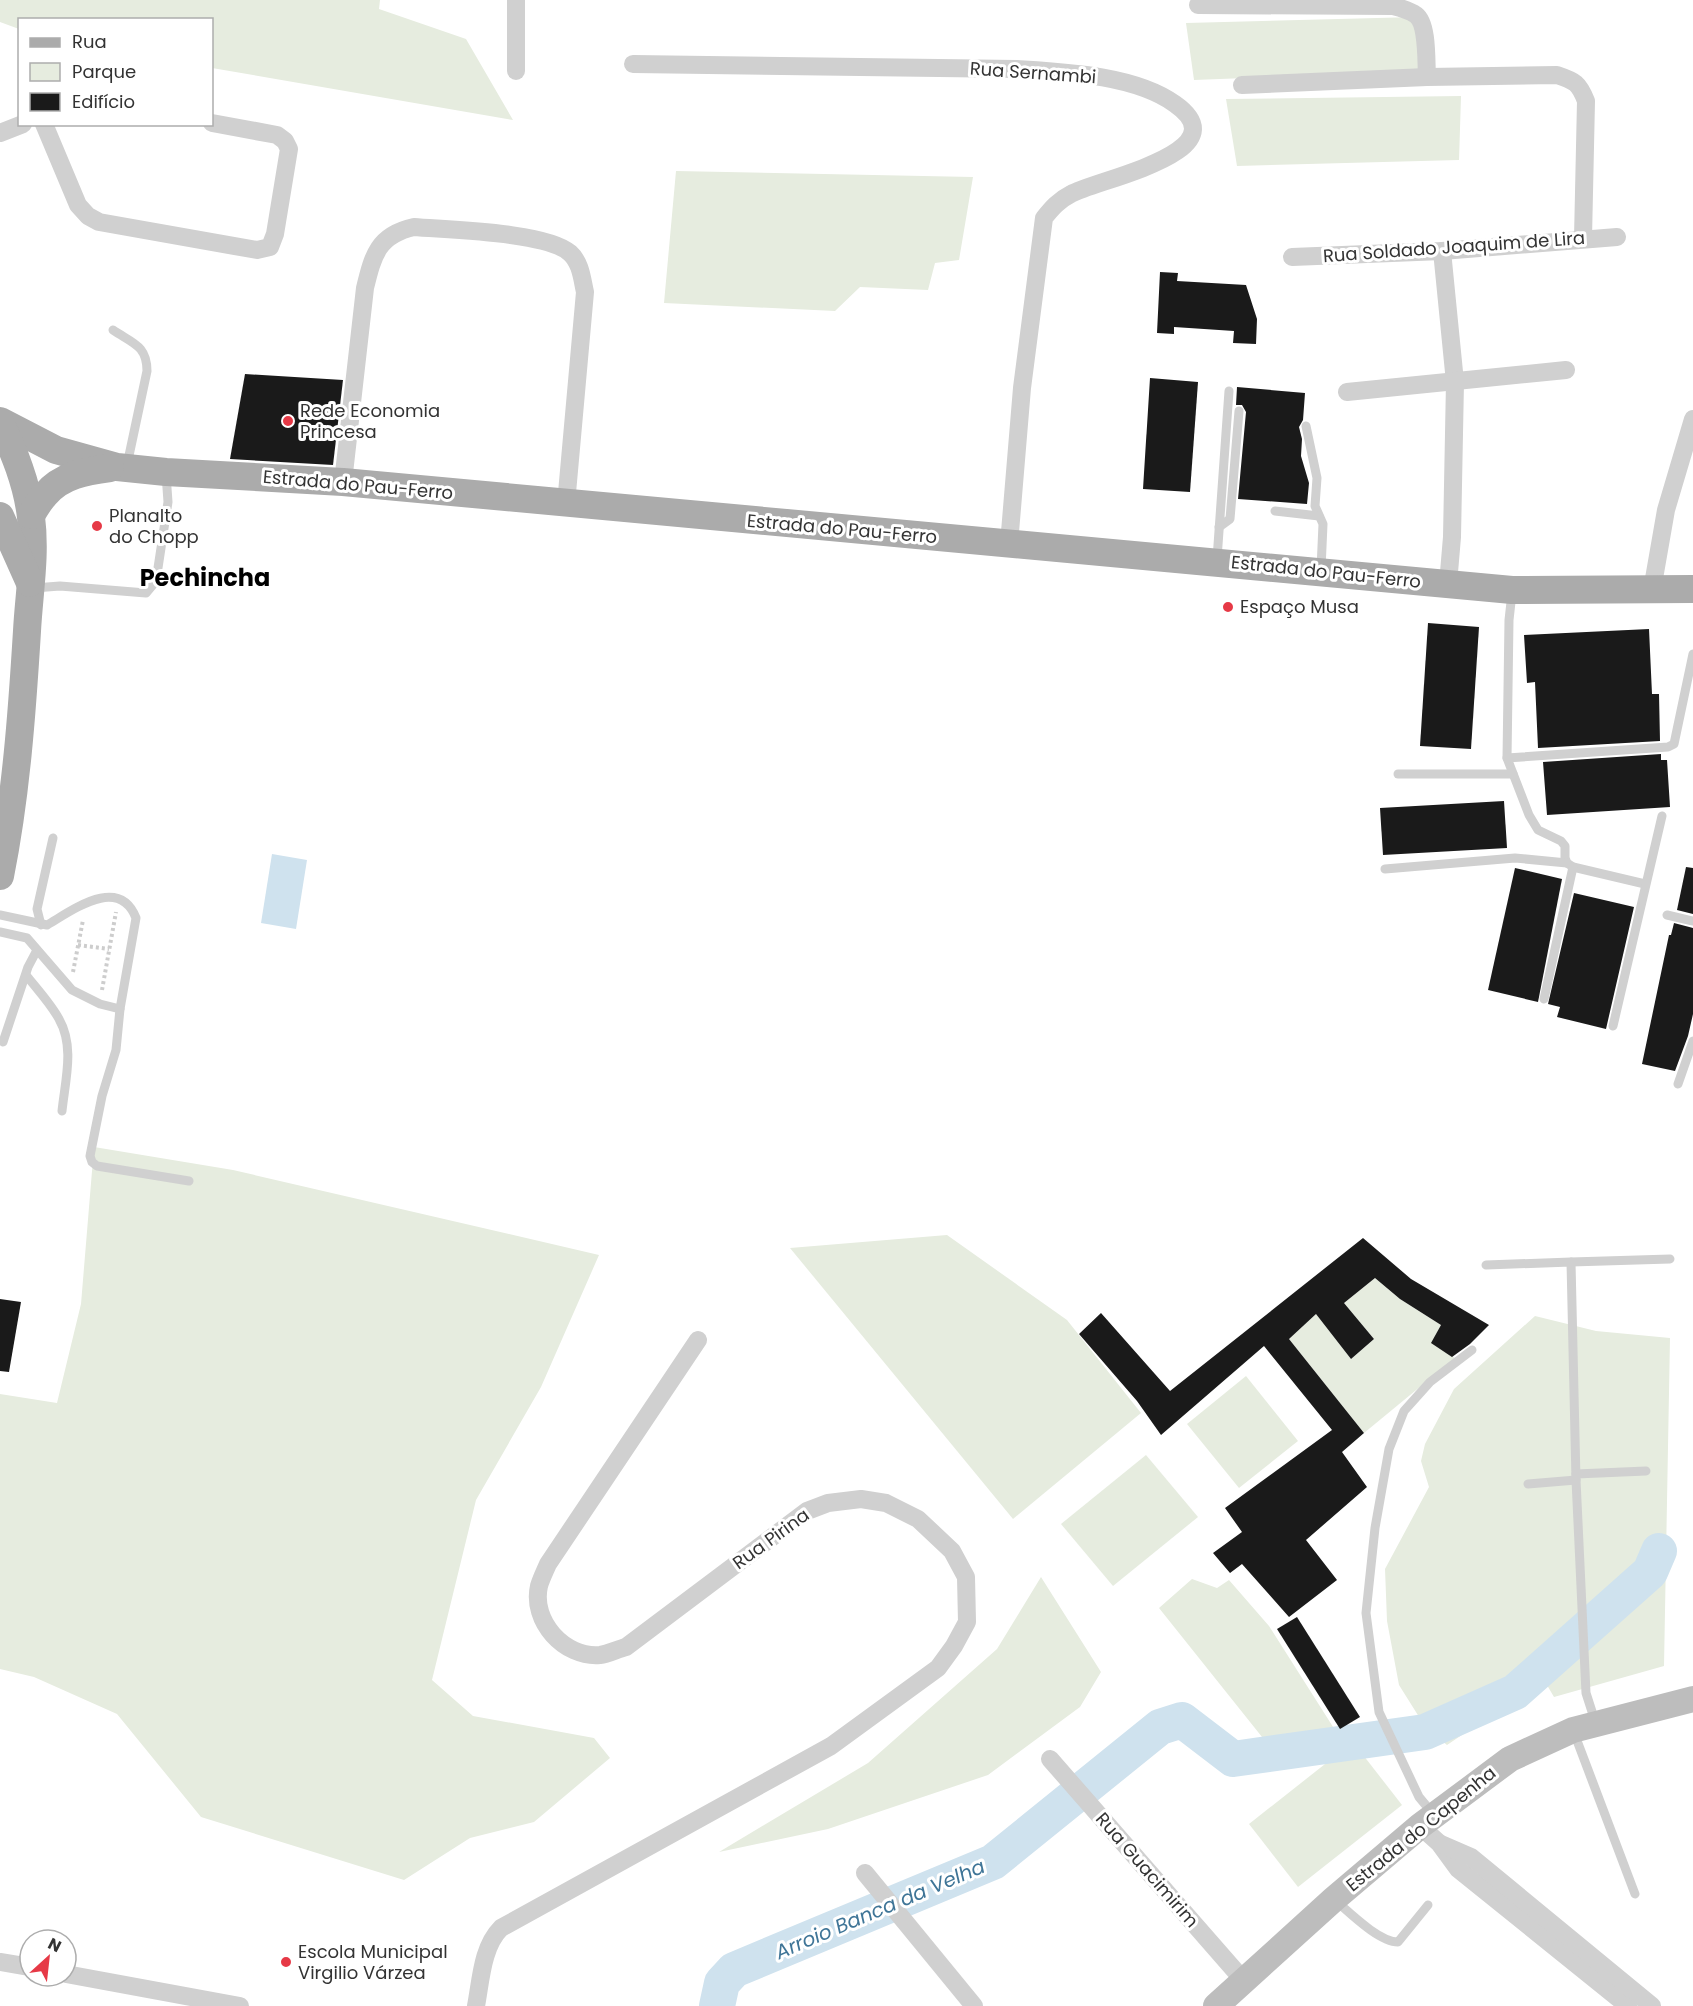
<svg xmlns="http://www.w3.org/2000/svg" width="1693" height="2006" viewBox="0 0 1693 2006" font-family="Poppins,sans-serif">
	<rect width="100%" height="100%" fill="#fff"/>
	<g fill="#e6ecdf">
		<path d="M0 0H380L379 9 466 39 513 120 212 68V20H20L19 29 0 22Z"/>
		<path d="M1416 17 1419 71 1194 80 1186 23Z"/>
		<path d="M1461 96 1459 160 1237 166 1226 99Z"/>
		<path d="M676 171 973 177 959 260 935 263 928 290 860 287 835 311 664 303Z"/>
		<path d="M94 1147 233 1170 599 1255 541 1387 476 1500 432 1680 473 1716 594 1738 610 1758 534 1822 470 1838 404 1880 201 1817 117 1714 34 1677 0 1669V1394L57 1403 81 1304Z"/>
		<path d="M947 1235 1067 1320 1141 1413 1013 1519 790 1248Z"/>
		<path d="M1375 1278 1400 1299 1441 1325 1432 1343 1455 1358 1364 1433 1289 1339 1316 1314 1351 1359 1374 1339 1344 1303Z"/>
		<path d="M1535 1316 1596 1331 1670 1338 1664 1666 1554 1697 1544 1680 1447 1745 1426 1728 1399 1685 1387 1621 1385 1569 1429 1487 1421 1461 1425 1444 1454 1389Z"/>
		<path d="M1246 1376 1298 1441 1239 1488 1187 1424Z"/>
		<path d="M1146 1455 1198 1517 1113 1586 1061 1524Z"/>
		<path d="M1041 1577 1101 1672 1080 1707 988 1775 828 1829 719 1852 868 1763 997 1649Z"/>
		<path d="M1192 1579 1217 1588 1229 1580 1269 1626 1335 1730 1270 1747 1159 1608Z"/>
		<path d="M1353 1742 1402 1805 1298 1887 1249 1824Z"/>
	</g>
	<path fill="#cfe2ee" d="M272 854 307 860 296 929 261 923Z"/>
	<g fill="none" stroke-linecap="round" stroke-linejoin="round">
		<path stroke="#cfe2ee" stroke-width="36" d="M717 2006 722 1983 734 1970 993 1862 1160 1727 1182 1720 1233 1759 1425 1732 1515 1692 1650 1572 1659 1551"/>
	</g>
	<g fill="#1a1a1a">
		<path d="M1160 272 1178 273 1177 281 1246 285 1257 319 1256 344 1233 343 1234 331 1174 327V334L1157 333Z"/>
		<path d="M245 374 343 380 333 465 230 459Z"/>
		<path d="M1150 378 1198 382 1190 492 1143 489Z"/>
		<path d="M1237 387 1305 393 1303 420 1299 427 1302 439 1301 456 1309 483 1307 504 1238 499 1246 412 1242 405H1236Z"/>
		<path d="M1428 623 1479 627 1471 749 1420 746Z"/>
		<path d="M1649 629 1652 694H1659L1660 741 1538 748 1535 682 1527 683 1524 635Z"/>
		<path d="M1661 754V760H1667L1670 807 1547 815 1543 762Z"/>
		<path d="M1504 801 1507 848 1383 855 1380 808Z"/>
		<path d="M1686 867 1693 868V914L1677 910Z"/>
		<path d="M1515 868 1562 879 1538 1002 1488 990Z"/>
		<path d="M1574 893 1634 907 1606 1029 1557 1017 1560 1007 1548 1004Z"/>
		<path d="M1674 923 1693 928V1014L1688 1036 1675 1071 1642 1064 1669 935H1671Z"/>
		<path d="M1363 1238 1411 1279 1489 1325 1470 1344 1452 1357 1431 1343 1441 1325 1400 1299 1375 1278 1344 1303 1374 1339 1351 1359 1316 1314 1289 1339 1364 1433 1342 1452 1367 1487 1306 1540 1337 1580 1289 1617 1242 1564 1230 1573 1213 1553 1242 1532 1225 1508 1332 1430 1264 1346 1161 1435 1137 1401 1079 1334 1101 1313 1170 1391Z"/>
		<path d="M0 1299 21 1302 9 1372 0 1371Z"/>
		<path d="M1297 1617 1360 1717 1340 1729 1277 1629Z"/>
	</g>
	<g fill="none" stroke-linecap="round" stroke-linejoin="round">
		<g stroke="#cdcdcd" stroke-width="4" stroke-dasharray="3 3" stroke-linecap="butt">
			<path d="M78 945 109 949"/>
			<path d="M73 972 83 920"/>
			<path d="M102 990 116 912"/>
		</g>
		<g stroke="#d0d0d0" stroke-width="9">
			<path d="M113 330C132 343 147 345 147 371L127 465"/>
			<path d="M1306 426 1317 478 1315 506 1323 524 1321 569"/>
			<path d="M1275 511 1319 516"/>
			<path d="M1219 527 1230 519 1239 411"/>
			<path d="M1217 559 1229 391"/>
			<path d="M34 588 60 586 146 593 156 581 168 502 166 474"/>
			<path d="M1512 593 1509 620 1507 758 1529 815 1538 830 1561 841 1565 846V858L1567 863 1573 867 1645 884"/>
			<path d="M1507 758 1668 747 1674 744 1693 654"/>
			<path d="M1398 774H1513"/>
			<path d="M1385 869 1515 858 1567 863"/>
			<path d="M0 915 47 925C73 910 119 875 136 918L120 1009 116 1050 102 1096 90 1156 92 1162 97 1166 189 1181"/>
			<path d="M1667 915 1693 921"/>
			<path d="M41 925 37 909 53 838"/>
			<path d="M0 932 27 938 72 990 100 1004 120 1009"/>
			<path d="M26 975C37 989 51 1004 59 1019 75 1047 65 1081 62 1111"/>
			<path d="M1544 999 1573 867"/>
			<path d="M1613 1026 1662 816"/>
			<path d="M3 1042 28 967 37 950"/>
			<path d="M1678 1084 1693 1041"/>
			<path d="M1571 1262 1670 1259"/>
			<path d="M1486 1265 1571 1262 1576 1480 1586 1693 1595 1721"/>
			<path d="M1576 1474 1646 1471"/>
			<path d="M1528 1484 1576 1480"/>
			<path d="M1573 1730 1635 1894"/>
			<path d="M1434 1815 1419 1797 1379 1712 1366 1613 1375 1528 1389 1449 1404 1411 1430 1382 1472 1350"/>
			<path d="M1336 1901C1350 1913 1379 1942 1398 1942L1428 1905"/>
		</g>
		<g stroke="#d0d0d0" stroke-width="18">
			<path d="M1198 5 1393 6C1401 8 1409 10 1416 15 1428 24 1426 62 1427 77"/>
			<path d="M633 64 1017 69C1064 72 1135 75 1175 104 1243 152 1098 179 1071 194 1059 200 1052 208 1044 218L1022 388 1009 544"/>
			<path d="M516 71V0"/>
			<path d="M1242 85 1427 77 1557 75C1575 81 1579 83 1586 101L1583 238"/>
			<path d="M44 124 78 205 88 216 99 222 257 250 270 247 275 234 289 149 285 141 277 135 212 123"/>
			<path d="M0 133 23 124"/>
			<path d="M1442 251 1455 382 1452 537 1448 584"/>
			<path d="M1292 257 1442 251 1617 237"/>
			<path d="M1347 392 1566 370"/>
			<path d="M343 482 365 288C373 255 378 235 414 227 448 230 547 232 570 253 581 263 582 279 585 292L566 504"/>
			<path d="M1652 590 1666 510 1693 419"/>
			<path d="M1050 1759 1244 1981"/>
			<path d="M1420 1826 1439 1843 1458 1869 1628 2006"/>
			<path d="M1441 1844 1471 1857 1652 2006"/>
			<path d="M865 1873 974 2006"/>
			<path d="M0 1962 30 1967"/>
			<path d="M66 1974 240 2006"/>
			<path d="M476 2006C481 1980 482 1947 501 1928L831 1746 938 1668 954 1646 967 1622 966 1577 952 1551 918 1519 886 1503 861 1499 828 1503 807 1511 626 1647C618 1649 608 1654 600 1655 564 1658 531 1621 539 1586 541 1579 545 1571 548 1564L698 1340"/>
		</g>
		<path stroke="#bdbdbd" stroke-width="26" d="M1216 2006 1334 1899 1420 1826 1510 1759 1573 1730 1693 1699"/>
		<g stroke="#ababab" stroke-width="28">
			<path d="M0 421 56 450 117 467 166 472 343 482 1512 590 1693 589"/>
			<path d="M0 422C14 452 27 483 31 517 36 555 29 593 27 631 22 713 16 796 0 876"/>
			<path d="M31 515C36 508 39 501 45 495 61 475 87 471 110 468"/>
			<path d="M0 516 30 583"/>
		</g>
	</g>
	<g fill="#e63946" stroke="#fff" stroke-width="2">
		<circle cx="288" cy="421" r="6"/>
		<circle cx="97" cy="526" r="6"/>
		<circle cx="1228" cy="607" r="6"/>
		<circle cx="286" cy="1962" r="6"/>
	</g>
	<g text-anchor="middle" stroke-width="6" stroke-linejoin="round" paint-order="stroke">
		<g font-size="18" fill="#333" stroke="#fff">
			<text transform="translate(1033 73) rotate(4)" y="6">Rua Sernambi</text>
			<text transform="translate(1454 247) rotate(-4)" y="6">Rua Soldado Joaquim de Lira</text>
			<text transform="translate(358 485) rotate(5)" y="6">Estrada do Pau-Ferro</text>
			<text transform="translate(842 529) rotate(5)" y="6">Estrada do Pau-Ferro</text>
			<text transform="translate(1326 572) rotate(6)" y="6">Estrada do Pau-Ferro</text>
			<text transform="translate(771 1539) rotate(-36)" y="6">Rua Pirina</text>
			<text transform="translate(1421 1829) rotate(-39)" y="6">Estrada do Capenha</text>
			<text transform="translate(1147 1870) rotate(49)" y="6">Rua Guacimirim</text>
		</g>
		<g font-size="18" fill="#333" stroke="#fff" text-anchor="start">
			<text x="300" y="417">Rede Economia<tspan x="300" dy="21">Princesa</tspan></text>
			<text x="109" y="522">Planalto<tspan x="109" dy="21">do Chopp</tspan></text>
			<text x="1240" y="613">Espaço Musa</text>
			<text x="298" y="1958">Escola Municipal<tspan x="298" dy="21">Virgilio Várzea</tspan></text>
		</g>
		<g font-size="20" font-style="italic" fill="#3f7597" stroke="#fff">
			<text transform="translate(880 1909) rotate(-23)" y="7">Arroio Banca da Velha</text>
		</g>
		<g font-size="24" font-weight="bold" fill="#000" stroke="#fff">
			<text x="205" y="586">Pechincha</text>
		</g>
	</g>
	<rect x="18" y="18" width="195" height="108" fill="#ffffff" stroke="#adadad" stroke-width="1.5"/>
	<rect x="30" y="38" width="30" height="9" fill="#ababab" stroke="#adadad" stroke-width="1.5"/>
	<text x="72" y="48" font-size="18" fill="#333333">Rua</text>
	<rect x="30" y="63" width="30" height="18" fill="#e6ecdf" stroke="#adadad" stroke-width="1.5"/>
	<text x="72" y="78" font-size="18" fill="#333333">Parque</text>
	<rect x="30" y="93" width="30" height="18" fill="#1a1a1a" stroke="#adadad" stroke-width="1.5"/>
	<text x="72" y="108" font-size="18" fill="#333333">Edifício</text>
	<g transform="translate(48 1958) rotate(27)"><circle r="28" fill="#ffffff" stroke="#adadad" stroke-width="1.5"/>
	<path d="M0-4.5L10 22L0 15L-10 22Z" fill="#e63946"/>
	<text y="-9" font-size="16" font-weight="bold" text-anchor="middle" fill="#333333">N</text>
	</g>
</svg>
